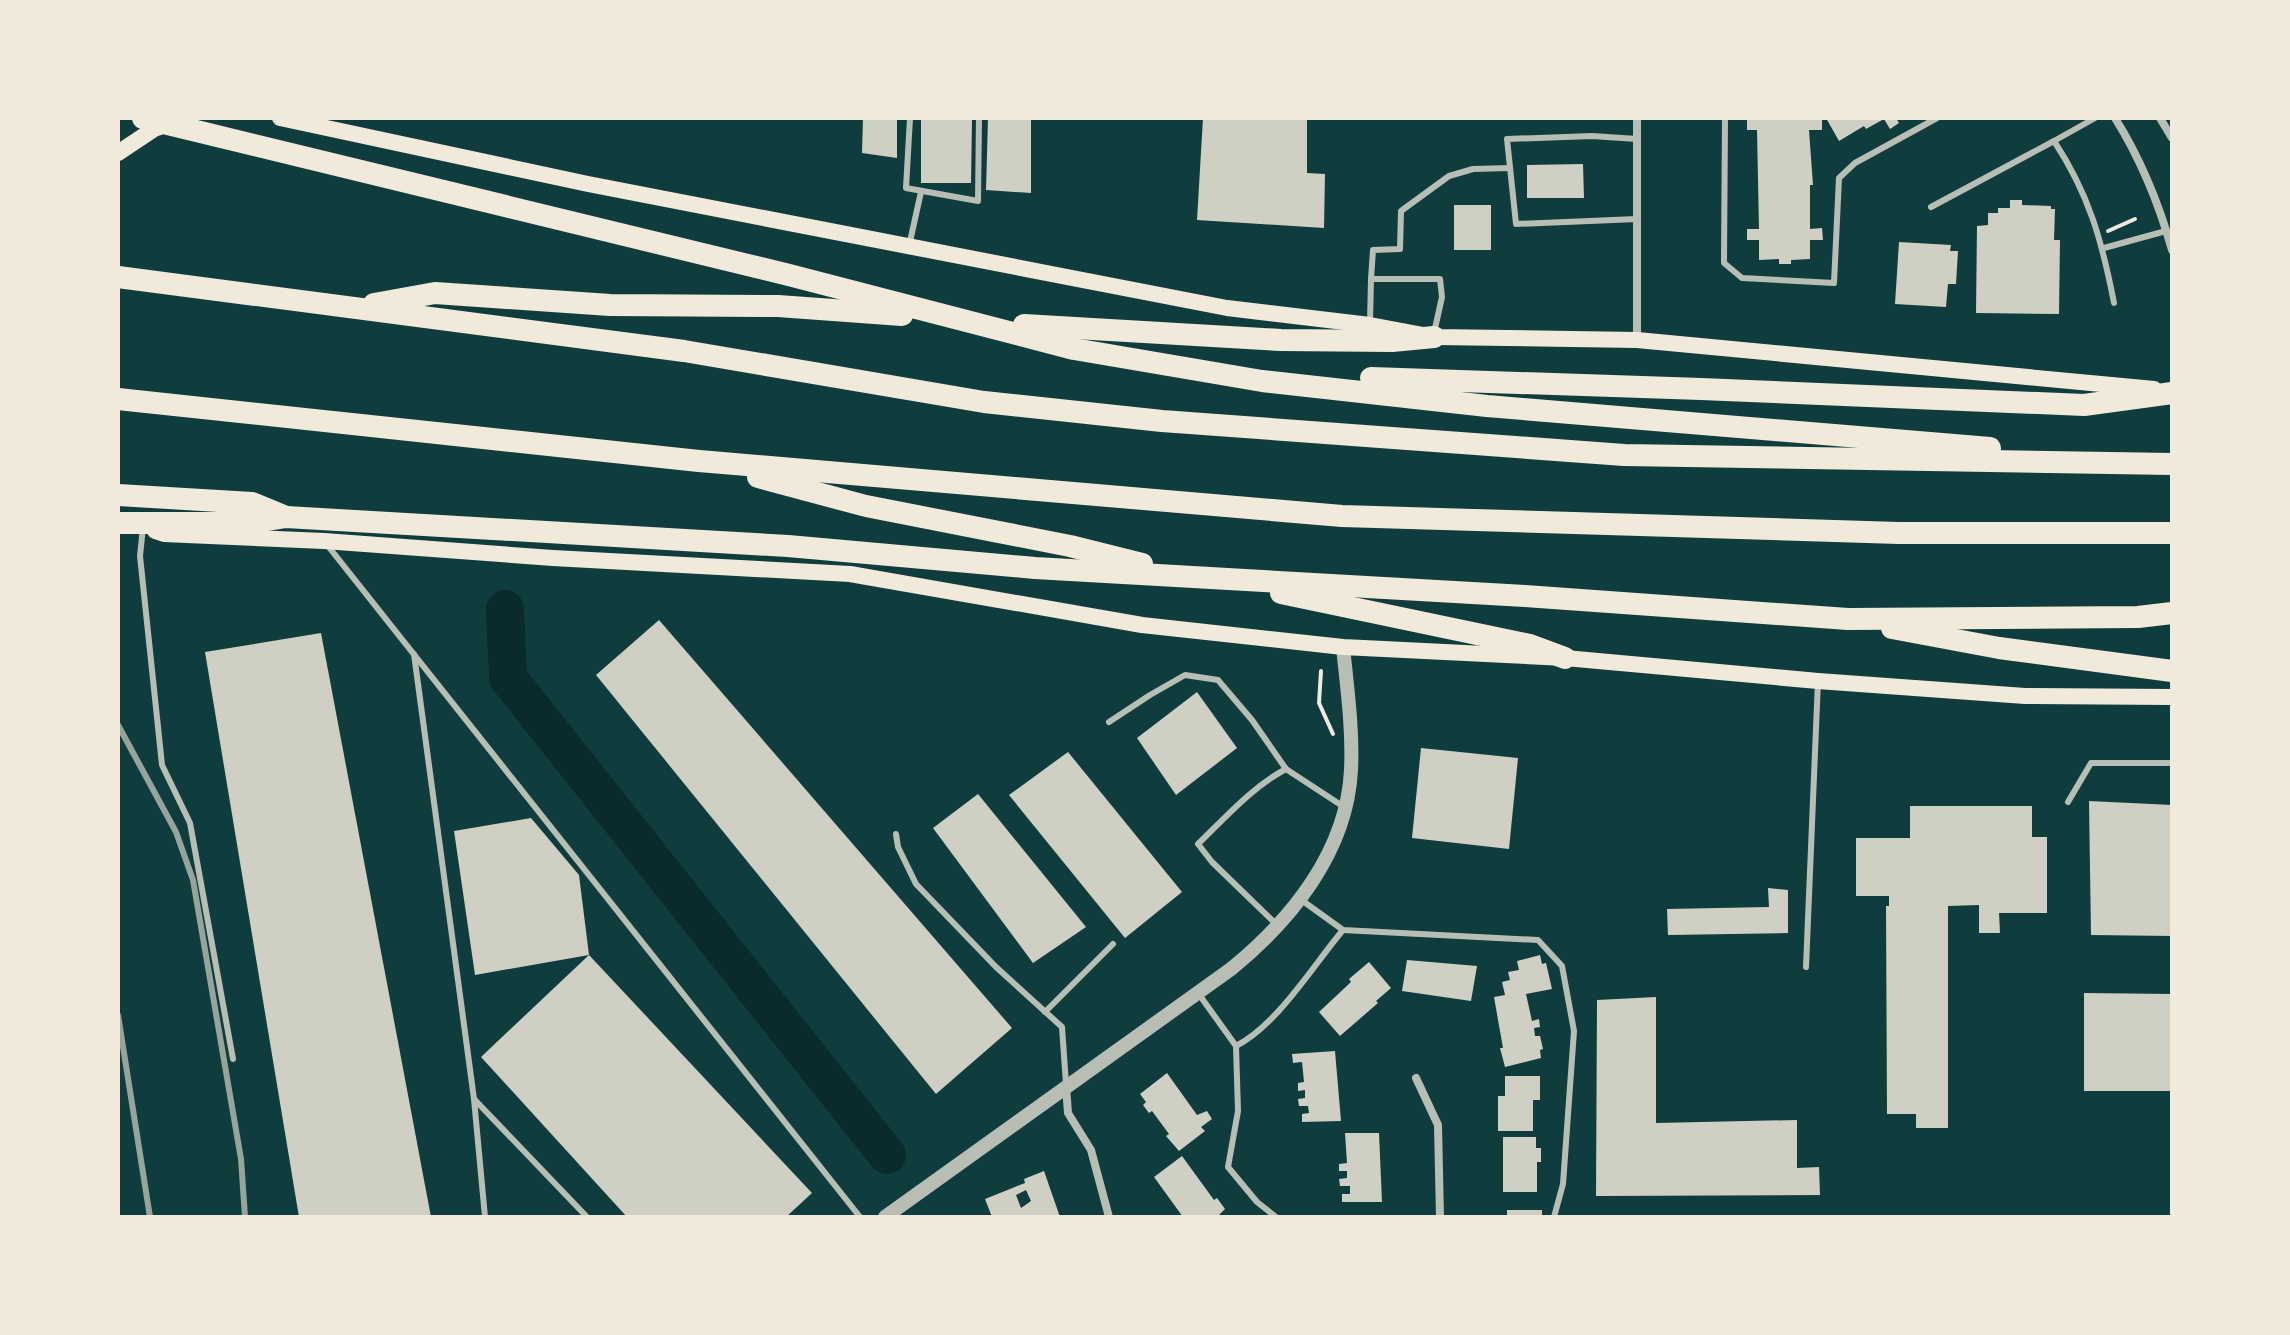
<svg xmlns="http://www.w3.org/2000/svg" width="2290" height="1335" viewBox="0 0 2290 1335" font-family="'Public Sans',sans-serif">
	<rect width="100%" height="100%" fill="#0f3d3e"/>
	<g fill="none" stroke-linecap="round" stroke-linejoin="round">
		<path stroke="#0a2a2b" stroke-width="38" d="M505 609 508 678 887 1155"/>
	</g>
	<g fill="#cfcfc3" fill-rule="evenodd">
		<path d="M863 118H897V158L862 153Z"/>
		<path d="M921 118H972L971 183H921Z"/>
		<path d="M988 118H1031V193L986 190Z"/>
		<path d="M1203 118H1307V173L1325 174 1324 228 1197 220Z"/>
		<path d="M1822 118V130H1809L1813 185H1810V229L1822 228 1823 240H1810V259L1791 260V264H1779V259L1759 260V240H1747V229H1759L1757 130H1747V119Z"/>
		<path d="M1826 118H1896L1899 123 1890 129 1884 119 1866 129 1864 126 1839 141Z"/>
		<path d="M1583 164 1584 198H1527V165Z"/>
		<path d="M2010 200H2022V205L2051 206V209H2055L2054 240H2060L2059 314 1976 313 1977 226 1988 225V213H1998V208H2010Z"/>
		<rect x="1454" y="205" width="37" height="45"/>
		<path d="M1899 242 1951 245 1950 251H1958L1956 284H1948L1946 307 1895 304Z"/>
		<path d="M659 620 1012 1028 936 1094 596 675Z"/>
		<path d="M321 633 431 1217H299L205 652Z"/>
		<path d="M1197 692 1237 748 1176 795 1137 738Z"/>
		<path d="M1421 748 1518 758 1509 849 1412 838Z"/>
		<path d="M1068 752 1182 892 1125 938 1009 795Z"/>
		<path d="M978 794 1086 927 1033 963 933 828Z"/>
		<path d="M2089 801 2172 805V936L2091 935Z"/>
		<path d="M1910 806H2032V837H2047V913H1999L2000 933H1979V905L1948 906V1128H1916V1114H1887L1886 906H1889V896H1856V838H1910Z"/>
		<path d="M531 818 579 875 589 955 812 1193 786 1217H627L481 1057 589 955 475 975 454 831Z"/>
		<path d="M1768 888 1788 890V933L1668 935 1667 909 1769 907Z"/>
		<path d="M1540 955 1542 964 1546 963 1552 989 1526 994 1532 1021 1539 1019 1540 1027 1534 1028 1535 1036H1540L1543 1049 1540 1050 1541 1058 1505 1067 1500 1048H1503L1494 997 1505 995 1502 982 1510 980 1508 972 1519 970 1517 961Z"/>
		<path d="M1407 960 1477 966 1471 1001 1402 991Z"/>
		<path d="M1369 962 1391 988 1376 1001 1378 1003 1340 1036 1319 1012 1351 982 1349 979Z"/>
		<path d="M2084 993 2172 994V1091H2084Z"/>
		<path d="M1656 997V1123L1797 1120V1168L1819 1167 1820 1195 1596 1196 1597 1000Z"/>
		<path d="M1335 1051 1341 1121 1302 1122V1114L1309 1113 1308 1106H1299L1298 1099 1305 1098V1090L1298 1091V1083L1304 1082 1302 1062 1293 1063 1292 1054Z"/>
		<path d="M1167 1073 1197 1115 1207 1111 1212 1119 1201 1127 1205 1131 1179 1151 1166 1136 1169 1134 1152 1111 1149 1113 1143 1105 1146 1102 1140 1094Z"/>
		<path d="M1505 1076H1540V1100H1533V1131H1498V1096H1505Z"/>
		<path d="M1345 1133H1379L1382 1202H1342V1194H1350V1186H1340L1339 1179 1347 1178V1171H1339V1164L1347 1163Z"/>
		<path d="M1503 1137H1536V1148H1541V1162H1537V1192H1503Z"/>
		<path d="M1182 1156 1214 1200 1217 1198 1225 1209 1217 1217H1183L1154 1177Z"/>
		<path d="M1044 1171 1060 1217H992L985 1199 1025 1183 1024 1179ZM1026 1190 1031 1201 1021 1208 1016 1195Z"/>
		<rect x="1507" y="1210" width="35" height="7"/>
	</g>
	<g fill="none" stroke-linecap="round" stroke-linejoin="round">
		<g stroke="#f1e9da" stroke-width="4">
			<path d="M2108 231 2135 219"/>
			<path d="M1321 671 1319 703 1333 734"/>
		</g>
		<g stroke="#b8beb3" stroke-width="6">
			<path d="M910 118 906 188 978 201 979 118"/>
			<path d="M1725 118 1724 263 1742 278 1834 283 1839 178 1855 163 1937 118"/>
			<path d="M2054 141 2095 118"/>
			<path d="M1931 207 2054 141C2089 194 2102 241 2114 303"/>
			<path d="M1637 219 1516 224 1507 139 1592 136 1637 139"/>
			<path d="M909 246 921 192"/>
			<path d="M2104 248 2166 231"/>
			<path d="M1371 279 1373 250 1400 249 1401 211 1449 176 1473 169 1510 168"/>
			<path d="M1370 323 1371 279H1440L1442 297 1434 333"/>
			<path d="M143 527 140 556 162 765 190 823 233 1059"/>
			<path d="M328 546 860 1217"/>
			<path d="M414 654 474 1099 587 1217"/>
			<path d="M1109 722 1150 695 1185 675 1218 680 1252 720 1286 769"/>
			<path d="M2068 802 2091 763H2172"/>
			<path d="M896 834 898 847 916 884 996 967 1062 1027 1066 1084"/>
			<path d="M1300 899 1343 930 1538 940 1562 966 1574 1031 1563 1184 1554 1217"/>
			<path d="M1276 924 1212 862 1198 844C1225 818 1252 787 1286 769L1344 807"/>
			<path d="M1806 967 1818 681"/>
			<path d="M1198 993 1236 1046 1238 1111 1228 1167 1257 1202 1276 1217"/>
			<path d="M1045 1012 1113 944"/>
			<path d="M1236 1046C1277 1025 1312 967 1343 930"/>
			<path d="M474 1099 485 1217"/>
		</g>
		<g stroke="#b8beb3" stroke-width="8">
			<path d="M2115 118C2140 158 2159 204 2172 250"/>
			<path d="M2160 118 2172 138"/>
			<path d="M1637 340V118"/>
			<path d="M1416 1078 1438 1125 1440 1217"/>
			<path d="M1066 1087 1068 1113 1091 1150 1109 1217"/>
		</g>
		<path stroke="#b8beb3" stroke-width="14" d="M885 1217 1231 969C1291 920 1347 852 1351 770 1353 729 1347 687 1343 647"/>
		<g stroke="#f1e9da" stroke-width="16">
			<path d="M280 118 588 184 1227 308 1370 325 1434 337 1637 340 2154 389"/>
			<path d="M118 153 154 129 169 124"/>
			<path d="M155 531 164 534 324 541 553 558 850 574 1142 625 1343 647 1565 658 1818 681 2025 696 2172 697"/>
		</g>
		<g stroke="#f1e9da" stroke-width="22">
			<path d="M143 118 789 275 1074 349 1262 381 1487 406 1990 448"/>
			<path d="M118 277 684 351 984 402 1162 421 1624 455 2172 464"/>
			<path d="M374 304 435 293 610 305 778 306 902 315"/>
			<path d="M1024 325 1281 340 1392 341 1434 337"/>
			<path d="M1371 378 1701 389 2084 405 2172 393"/>
			<path d="M118 399 699 461 1342 516 1899 533H2172"/>
			<path d="M758 477 866 506 1070 546 1142 564"/>
			<path d="M118 495 252 503 286 517"/>
			<path d="M118 523H249L286 517 788 546 1035 568 1525 596 1848 619 2138 617 2172 613"/>
			<path d="M1281 593 1530 645 1565 658"/>
			<path d="M1892 628 1999 648 2172 671"/>
		</g>
		<g stroke="#97a49c" stroke-width="6">
			<path d="M118 725 176 832 193 880 241 1159 245 1217"/>
			<path d="M118 1015 150 1217"/>
		</g>
	</g>
	<rect width="2290" height="1335" fill="none" stroke="#f1e9da" stroke-width="240"/>
</svg>
